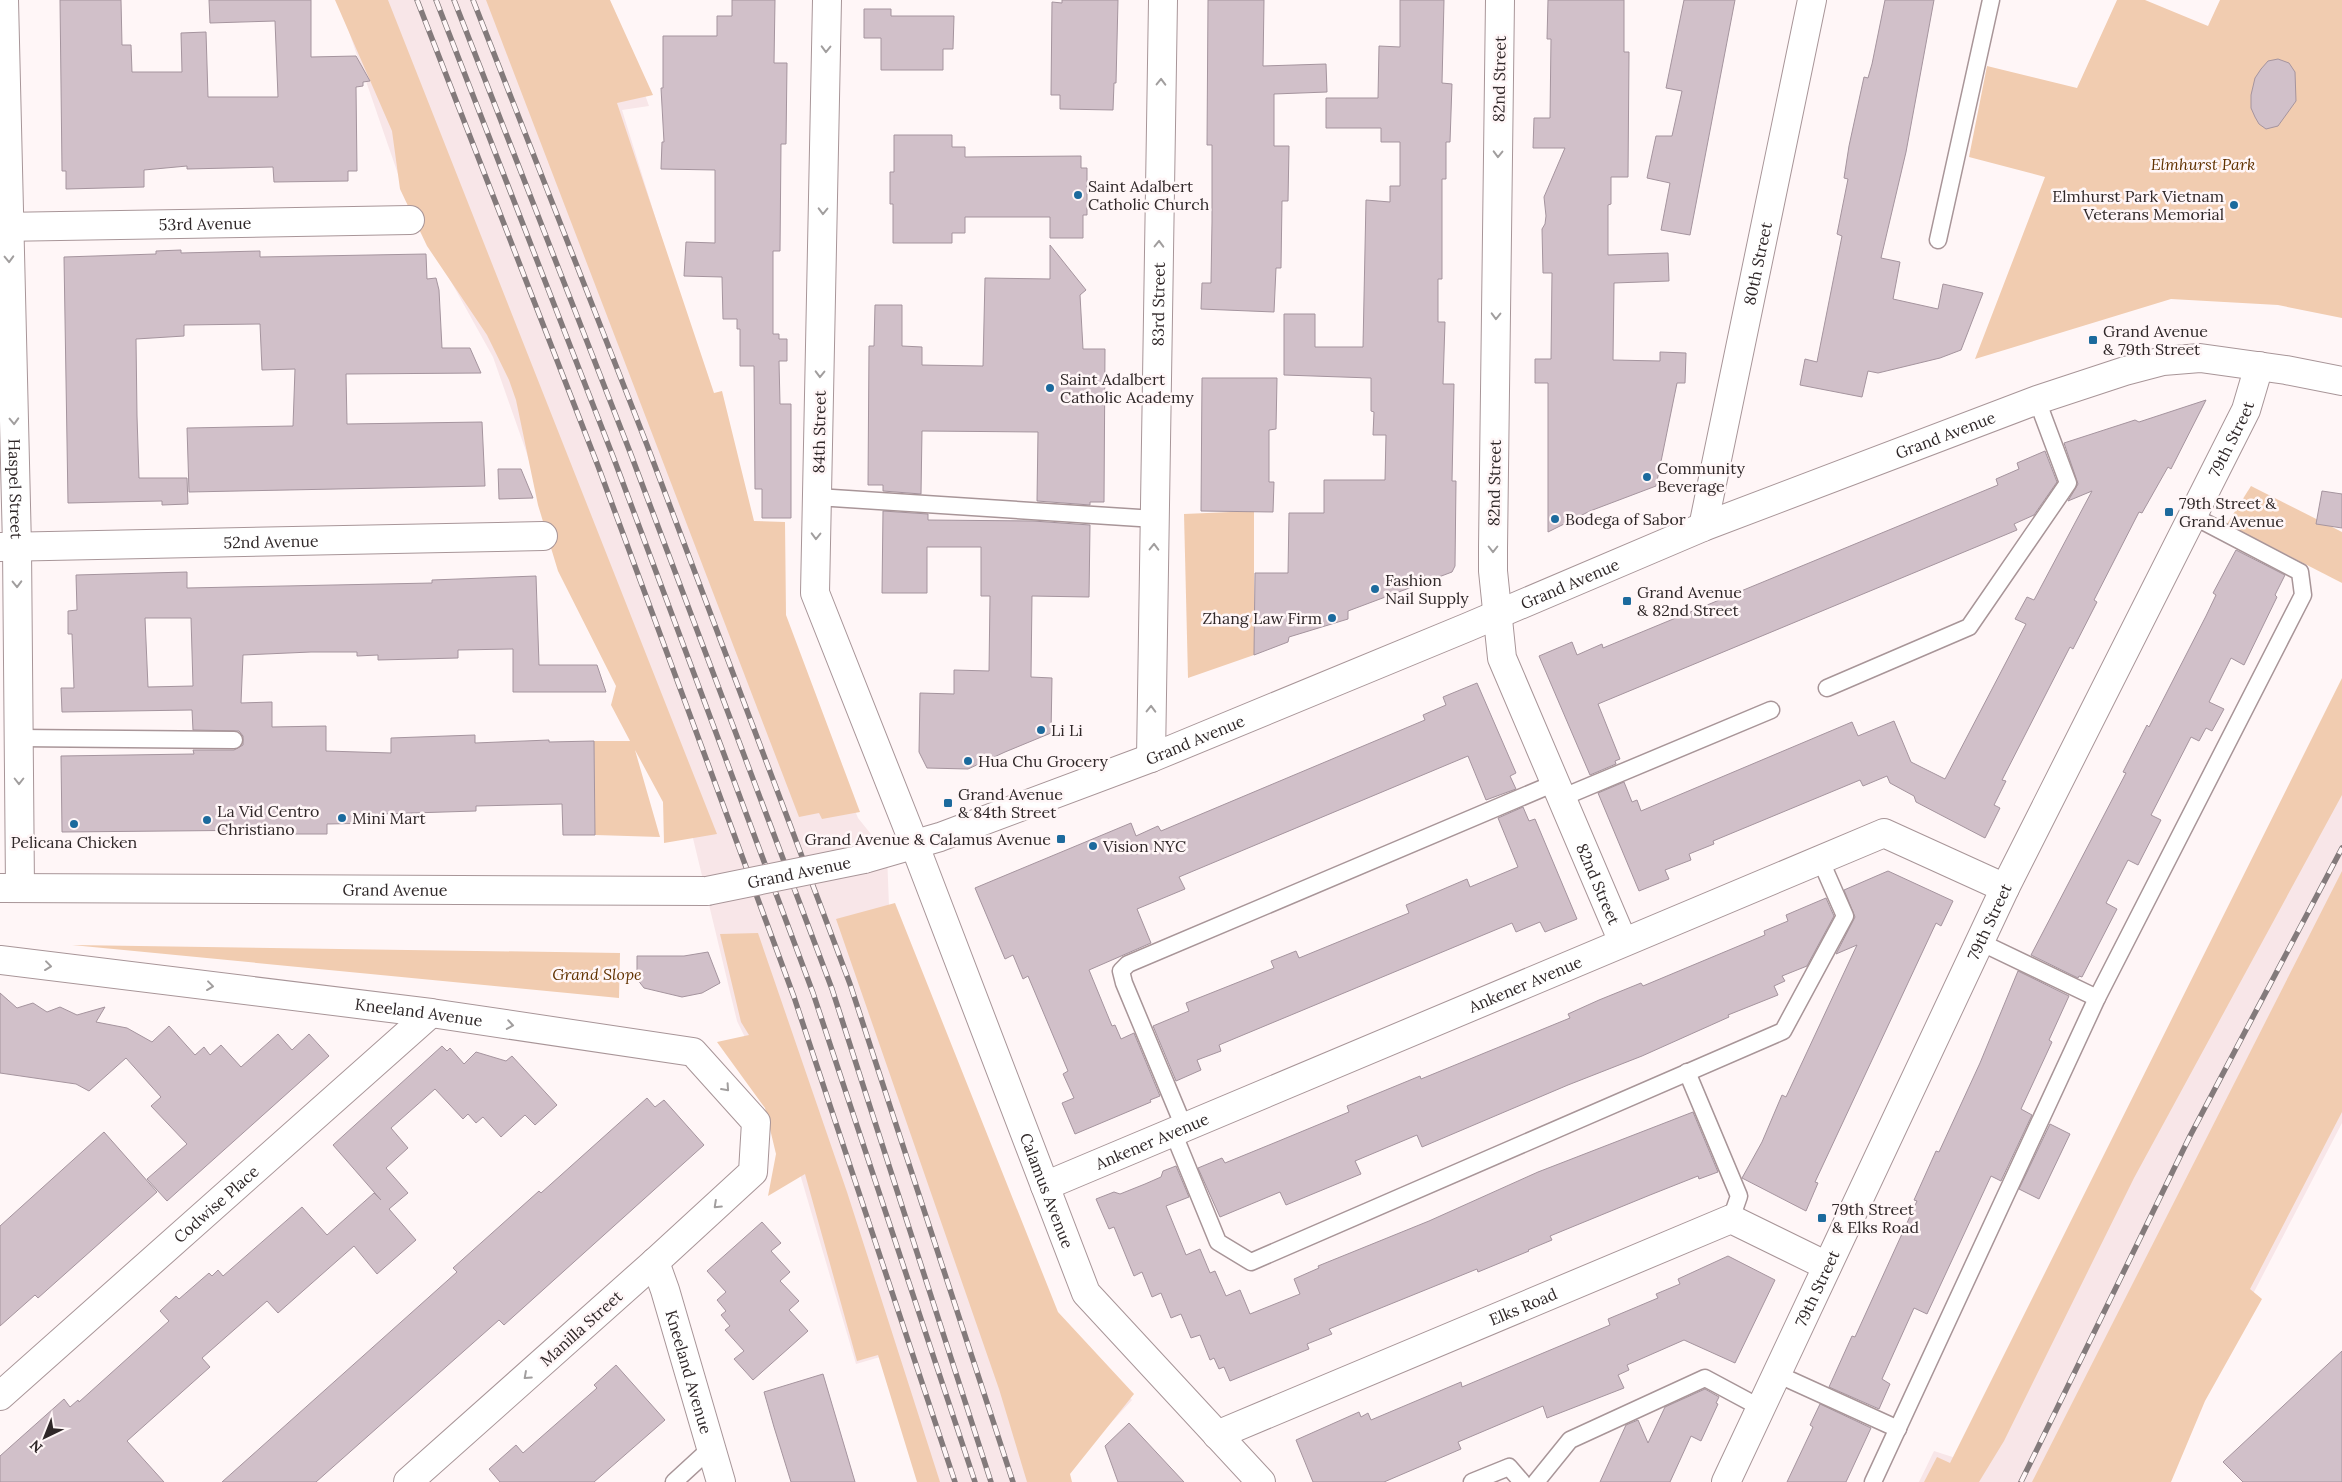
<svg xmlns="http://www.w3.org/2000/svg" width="2342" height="1482" viewBox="0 0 2342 1482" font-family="Lora,serif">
	<rect width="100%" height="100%" fill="#fff6f7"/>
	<g fill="#f8e6e8">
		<path d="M338 0H602L627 44 649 106 622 110 784 632 858 818 887 854 889 906 1056 1320 1132 1400 1063 1475 1065 1482H920L880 1357 856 1364 782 1113 737 1021 691 830 565 579 526 451 493 357 409 206Z"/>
		<path d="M2342 741V1123L2155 1482H1919L1934 1451 1968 1462Z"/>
	</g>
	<g fill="#f1ccb0">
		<path d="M335 0H388L717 834 664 843 663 802 635 750 660 837 595 835 594 741H630L611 705 616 686 558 571 538 505 516 400 509 380 487 335 427 246 400 189 392 131Z"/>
		<path d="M486 0H610L653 95 617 103 714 393 722 391 754 521 785 522 786 615 860 812 822 819 819 813 799 817Z"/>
		<path d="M2117 0H2145L2208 26 2220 0H2342V318L2278 305 2171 299 1975 359 2045 177 1969 157 1987 66 2077 88Z"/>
		<path d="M2251 486 2342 532V583L2227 524Z"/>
		<path d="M1254 511V655L1188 678 1184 514Z"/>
		<path d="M2342 678V795L2134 1178 2004 1441 1979 1482H1924L1937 1457 1950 1463Z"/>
		<path d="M2342 871V1112L2250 1289 2262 1299 2205 1401 2171 1482H2032Z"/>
		<path d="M895 903 1058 1312 1134 1394 1070 1474 1072 1482H1027L999 1389 836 919Z"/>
		<path d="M758 933 847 1192 940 1482H917L878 1355 857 1361 805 1174 768 1196 776 1154 765 1108 717 1042 749 1035 741 1022 720 934Z"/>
		<path d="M72 945 620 953 619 998Z"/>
	</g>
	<g fill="#d1c0c9" stroke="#a5949e" fill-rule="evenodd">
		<path d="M60 0H121L122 45H131L132 72H182L181 33 206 32 208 97H278L275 21 210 23 209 0H311V57L356 56 370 81 363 82V86L356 87 357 171H348V181L274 182 273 167 187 169V166L144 170V187L66 189V171H62Z"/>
		<path d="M732 0H775L774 63H787L786 144H781L780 251H773V334H779V339H787V361H779L780 404H791V518H762V489H755L754 366H740V329H737V319H723L722 277 684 276 686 242 715 243V170L661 169 662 142H664L661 88H663V36H717V16H732Z"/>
		<path d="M1062 0H1118L1116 83H1114L1113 110 1060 109V95H1051L1052 2 1062 3Z"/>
		<path d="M1208 0H1264L1263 66 1326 64 1327 92 1274 94V146H1289L1288 201H1282L1281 268H1276L1274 312 1201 309 1202 283H1211L1212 222V145H1207Z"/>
		<path d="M1400 0H1444L1442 83 1452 84 1450 142H1446V179H1442V279H1438V322H1445L1443 384H1454L1452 481H1456L1455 566 1452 572 1348 611V619L1289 637 1288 642 1254 655 1255 573H1288L1289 513H1324V480H1385L1386 435H1373L1374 412 1371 411V378L1284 375V314H1315V347H1363L1366 200 1390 202V186H1400V142H1381V128H1326V98H1378L1379 46 1400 47Z"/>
		<path d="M1548 0H1624V52H1629L1628 177H1611V204L1608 205V255L1668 253 1669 281 1614 283 1613 360 1660 361V352L1686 353 1685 383H1677L1656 486 1590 511 1548 532V383H1535V359H1551L1552 273H1543L1542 229 1545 224 1546 216 1544 197 1565 148H1533L1534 118H1550L1551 39H1547Z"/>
		<path d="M1684 0H1735L1690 235 1661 230 1670 183 1647 178 1656 136H1672L1682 91 1666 88Z"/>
		<path d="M1885 0H1934L1906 152 1881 258 1900 262 1893 299 1938 309 1943 284 1983 293 1961 350 1940 358 1878 373 1868 371 1862 397 1800 385 1805 359 1817 362 1842 236 1837 234 1848 179 1844 178 1849 146 1864 77 1868 78 1872 64Z"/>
		<path d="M864 9H891V16H954L953 49H943V70H881V38H864Z"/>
		<path d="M2278 59 2289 63 2295 72 2296 101 2278 126 2266 129 2259 124 2255 117 2251 108V95L2255 78 2261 69 2268 61Z"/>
		<path d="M894 135H952V147H965V157L1081 156V168H1087V215H1083V238H1050V217H965V233H952V243H893V204H890V172H894Z"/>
		<path d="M1050 245 1086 290 1080 295 1083 349H1105L1104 502H1090V505L1037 501 1038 432 922 431 921 494 883 491V485H868L869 346H874L875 305H902V346L922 347V365L983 366 985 278 1050 279Z"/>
		<path d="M181 250V253L260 251V257L426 254 427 279 436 278 439 290 442 348H470L481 373 346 374 347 424 482 422 485 486 189 492 187 428 293 426 295 369 262 370 260 324 184 325V336L136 339 137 416 139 478H187L188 504 162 505V501L68 503 64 257 156 254V251Z"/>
		<path d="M1202 378H1277L1276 429 1269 430V482H1274L1273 512 1201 511Z"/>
		<path d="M2206 400 2171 469 2168 467 2142 513 2139 512 2094 600 2097 602 2073 649 2070 647 2002 780 2006 781 1994 805 2000 808 1985 838 1916 802 1914 796 1890 783 1887 776 1863 786 1860 780 1713 841 1714 844 1689 854 1691 860 1665 870 1669 879 1639 891 1598 793 1624 782 1632 802 1637 800 1641 811 1852 722 1858 736 1894 721 1911 762 1945 779 2026 624 2015 619 2027 597 2034 600 2092 491 2068 501 2078 484 2064 443 2135 420 2139 422Z"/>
		<path d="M2045 451 2057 482 2034 515 2014 524 2017 530 1598 704 1620 759 1615 761 1616 764 1590 775 1539 656 1572 642 1577 655 1602 644 1603 648 1998 485 1996 479 2019 469 2017 463Z"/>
		<path d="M498 469H521L533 498 499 499Z"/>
		<path d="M2322 491 2342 494V528L2316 524Z"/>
		<path d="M883 511 928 514V520L1033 521 1090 525 1089 597 1032 596 1031 677 1052 678 1051 733 1005 752 968 769 927 768 919 752 920 693 954 694V670L989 671 990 596H981V547H927V593H882Z"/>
		<path d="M2236 550 2285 575 2275 595 2277 597 2244 665 2231 658 2209 702 2224 709 2212 731 2206 728 2199 741 2191 737 2151 815 2161 820 2138 865 2128 860 2106 903 2117 909 2082 977 2079 976 2078 978 2031 955 2126 773 2123 772 2147 725 2149 727 2206 616 2216 595 2213 593Z"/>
		<path d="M187 572V588L432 583V580L536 576 539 665H597L606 692H513V649L458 650V658L378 660V655L357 656V652H311L243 655 241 703 272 702V727L326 726V751L391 753V738L475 735V743L549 740V742L594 741 595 835H563L562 804 476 806V811L380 814V823L327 824V834H275V830L62 832 61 756 194 754 193 750H234L243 745V736L239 731 193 730 192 710 62 712 61 688H74L72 634H68V611L77 610 76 575ZM145 618H191L193 686 148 687Z"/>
		<path d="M1477 683 1516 773 1510 776 1516 789 1486 800 1468 756 1179 877 1185 889 1137 909 1151 943 1089 970 1112 1026 1115 1025 1121 1039 1134 1033 1160 1096 1150 1100 1151 1102 1075 1134 1062 1103 1074 1098 1063 1074 1068 1071 1028 976 1023 979 1013 955 1005 959 975 888 1131 823 1136 836 1158 826 1161 831 1425 720 1423 715 1446 705 1443 697Z"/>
		<path d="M1523 807 1529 821 1535 819 1577 919 1545 932 1540 922 1516 932 1512 923 1219 1045 1221 1051 1197 1060 1201 1070 1176 1081 1153 1026 1189 1011 1186 1003 1274 968 1271 961 1296 951 1299 958 1409 913 1406 905 1467 879 1470 887 1518 867 1498 818Z"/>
		<path d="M1888 871 1953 901 1941 926 1936 923 1815 1182 1818 1183 1806 1211 1742 1178 1762 1142 1782 1095 1786 1097 1857 945 1836 954 1855 917 1844 890Z"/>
		<path d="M1826 898 1834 916 1807 966 1782 976 1785 981 1774 986 1778 995 1728 1015 1729 1017 1642 1056 1568 1085 1422 1147 1417 1135 1355 1161 1361 1174 1286 1205 1280 1192 1220 1217 1198 1168 1222 1158 1225 1163 1274 1143 1349 1112 1347 1106 1420 1076 1421 1079 1570 1018 1568 1014 1599 1000 1641 983 1643 986 1765 935 1764 931 1788 921 1786 915Z"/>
		<path d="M708 952 720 983 702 993 682 997 644 988 637 979V956H684Z"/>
		<path d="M2018 971 2069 996 2049 1040 2052 1042 2021 1109 2032 1115 2001 1181 1991 1176 1927 1314 1914 1308 1882 1379 1890 1384 1879 1409 1829 1387 1852 1336 1855 1337 1917 1201 1914 1200 1936 1151 1939 1152 1980 1063Z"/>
		<path d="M0 993 17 1008 33 1003 47 1012 60 1007 77 1015 105 1007 96 1022 127 1028 152 1042 169 1026 195 1055 204 1047 210 1055 221 1045 241 1067 278 1034 292 1050 309 1034 329 1056 167 1201 147 1179 187 1144 151 1106 161 1097 126 1058 89 1091 76 1084 0 1073Z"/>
		<path d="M442 1046 447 1051 450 1048 464 1064 476 1052 506 1061 512 1056 557 1105 535 1125 525 1115 501 1137 483 1117 476 1123 468 1114 463 1119 435 1089 391 1128 408 1148 386 1168 408 1193 389 1209 416 1240 377 1274 354 1246 278 1313 267 1301 202 1358 210 1367 127 1441 164 1482H0V1456L64 1399 70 1407 78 1400 79 1402 169 1321 160 1311 176 1296 179 1299 209 1273 212 1276 218 1270 223 1276 302 1207 327 1235 374 1193 381 1200 333 1145Z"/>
		<path d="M647 1098 655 1107 664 1100 704 1145 504 1325 499 1320 316 1482H222L457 1272 453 1268 539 1191 541 1193Z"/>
		<path d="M1693 1112 1718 1172 1699 1179 1698 1176 1650 1195 1550 1236 1552 1240 1528 1250 1529 1251 1478 1272 1477 1269 1329 1329 1332 1334 1307 1344 1309 1349 1230 1381 1224 1367 1219 1369 1214 1358 1210 1360 1200 1335 1191 1338 1181 1314 1171 1318 1161 1293 1152 1297 1142 1272 1134 1276 1114 1227 1109 1229 1096 1199 1114 1192 1120 1194 1145 1184 1161 1177 1163 1171 1176 1166 1189 1197 1166 1206 1186 1255 1200 1249 1210 1273 1215 1271 1226 1296 1240 1290 1250 1314 1300 1294 1294 1279 1319 1268 1318 1266 1429 1221 1538 1172Z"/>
		<path d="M2050 1124 2070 1134 2039 1199 2019 1189Z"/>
		<path d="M104 1132 157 1192 38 1298 35 1295 0 1326V1226Z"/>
		<path d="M762 1222 781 1243 771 1251 790 1272 780 1281 799 1301 789 1310 808 1331 753 1380 734 1359 744 1351 725 1330 730 1326 721 1315 726 1311 717 1300 726 1292 707 1271Z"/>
		<path d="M1728 1256 1775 1280 1735 1363 1684 1340 1627 1365 1629 1370 1618 1375 1624 1388 1547 1418 1543 1406 1458 1442 1461 1449 1384 1482H1313L1296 1440 1359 1412 1361 1417 1368 1413 1371 1420 1461 1382 1462 1387 1610 1325 1608 1319 1658 1298 1656 1294 1680 1284 1678 1279Z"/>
		<path d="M2342 1351V1482H2243L2223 1462Z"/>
		<path d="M616 1365 665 1420 594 1482H500L489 1469 516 1445 523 1453 597 1388 594 1385Z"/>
		<path d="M823 1374 855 1482H791L774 1427 764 1392Z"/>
		<path d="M1705 1389 1719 1397 1716 1403 1718 1404 1701 1441 1691 1436 1670 1482H1600L1626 1425 1638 1420 1648 1443 1665 1407Z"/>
		<path d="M1820 1404 1871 1428 1846 1482H1787L1813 1427 1810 1425Z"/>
		<path d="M1129 1423 1184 1482H1118L1105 1446Z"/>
	</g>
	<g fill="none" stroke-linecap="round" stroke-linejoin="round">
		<defs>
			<g id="lane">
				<path d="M1938 240 1991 0"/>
				<path d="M817 497 1155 519"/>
				<path d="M1827 688 1969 627 2068 483 2037 400"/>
				<path d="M19 738 234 740"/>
				<path d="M1561 798 1771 710"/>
				<path d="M1980 942 2097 998"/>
				<path d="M1687 1072 1739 1196 1731 1219"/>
				<path d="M1184 1127 1124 983 1121 971 1128 964 1555 783"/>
				<path d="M1173 1132 1218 1242 1251 1262 1783 1031 1845 916 1820 859"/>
				<path d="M1777 1374 1898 1429"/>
				<path d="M674 1482 711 1448"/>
				<path d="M1472 1482 1509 1467 1522 1482"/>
				<path d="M1536 1482 1570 1440 1705 1378 1761 1408"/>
				<path d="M1873 1482 2097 998 2303 595 2300 572 2193 516"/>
			</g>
			<g id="street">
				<path id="s1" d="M4 0 17 547 20 888"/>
				<path id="s2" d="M827 0 815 593 915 846 1086 1293 1261 1482"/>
				<path id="s3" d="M1500 0 1493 548V571L1502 658 1623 942"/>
				<path id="s4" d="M0 227 410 220"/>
				<path id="s5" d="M0 547 543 536"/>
				<path id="s6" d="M1151 758 1163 0"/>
				<path id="s7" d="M0 960 431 1013 693 1052 756 1122 753 1172 655 1262 408 1482"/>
				<path id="s8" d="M1045 1186 1884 833 2005 888"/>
				<path id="s9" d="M655 1262 665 1290 721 1482"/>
				<path id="s10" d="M0 1396 431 1013"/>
				<path id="s11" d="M1217 1435 1731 1219 1827 1266"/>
				<path id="s12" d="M1726 1482 2005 888 2246 410 2259 366"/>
			</g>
			<g id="secondary">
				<path id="s13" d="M1703 527 1812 0"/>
				<path id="s14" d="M864 859 940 837 1151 758 1468 627 1703 527 2037 400 2125 371 2163 361 2200 358 2286 370 2342 381"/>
				<path id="s15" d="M0 888 707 891"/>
			</g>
		</defs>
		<use href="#lane" stroke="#a89598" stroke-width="19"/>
		<use href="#street" stroke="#a89598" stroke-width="30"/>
		<use href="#secondary" stroke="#a89598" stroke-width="30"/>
		<use href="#lane" stroke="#fff" stroke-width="16"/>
		<use href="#street" stroke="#fff" stroke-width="28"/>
		<use href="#secondary" stroke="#fff" stroke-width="28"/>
		<defs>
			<g id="rail">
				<path d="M417 0 598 466 794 997 955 1482"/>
				<path d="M436 0 614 459 813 993 975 1482"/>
				<path d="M454 0 630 452 832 989 991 1482"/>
				<path d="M473 0 647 445 850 984 1013 1482"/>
				<path d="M2021 1482 2190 1136 2342 848"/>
			</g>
		</defs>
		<use href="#rail" stroke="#837a7b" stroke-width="5.5"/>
		<use href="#rail" stroke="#fff6f7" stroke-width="4" stroke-dasharray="11" stroke-linecap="butt"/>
		<defs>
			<g id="secondary-bridge">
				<path id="s16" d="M707 891 864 859"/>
			</g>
		</defs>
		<use href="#secondary-bridge" stroke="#a89598" stroke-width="30" stroke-linecap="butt"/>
		<use href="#secondary-bridge" stroke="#fff" stroke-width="28"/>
	</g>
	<defs><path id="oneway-chevron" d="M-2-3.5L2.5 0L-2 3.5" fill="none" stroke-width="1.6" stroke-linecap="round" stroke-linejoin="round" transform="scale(1.25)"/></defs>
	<g stroke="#a19e9e">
		<use href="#oneway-chevron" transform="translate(826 49) rotate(91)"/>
		<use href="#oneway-chevron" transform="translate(1161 82) rotate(-89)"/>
		<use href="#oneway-chevron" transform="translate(1498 154) rotate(91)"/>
		<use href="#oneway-chevron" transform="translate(823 211) rotate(91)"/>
		<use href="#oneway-chevron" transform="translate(1159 244) rotate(-89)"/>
		<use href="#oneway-chevron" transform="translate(9 259) rotate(88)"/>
		<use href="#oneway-chevron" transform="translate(1496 316) rotate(91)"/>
		<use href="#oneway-chevron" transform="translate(820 374) rotate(91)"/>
		<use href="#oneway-chevron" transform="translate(14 421) rotate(88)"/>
		<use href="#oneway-chevron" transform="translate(816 536) rotate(91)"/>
		<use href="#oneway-chevron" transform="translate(1154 547) rotate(-89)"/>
		<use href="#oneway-chevron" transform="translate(1493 549) rotate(90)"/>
		<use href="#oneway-chevron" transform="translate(17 584) rotate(89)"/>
		<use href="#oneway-chevron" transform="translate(1151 709) rotate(-89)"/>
		<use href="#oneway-chevron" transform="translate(19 781) rotate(90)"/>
		<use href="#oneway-chevron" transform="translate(48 966) rotate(7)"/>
		<use href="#oneway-chevron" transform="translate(210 986) rotate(7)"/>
		<use href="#oneway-chevron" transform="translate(510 1025) rotate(9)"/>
		<use href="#oneway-chevron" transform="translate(726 1088) rotate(48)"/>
		<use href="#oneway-chevron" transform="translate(717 1205) rotate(137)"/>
		<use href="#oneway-chevron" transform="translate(527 1376) rotate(138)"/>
	</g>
	<g fill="#1c6a9d" stroke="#fff6f7" stroke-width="2">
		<circle cx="1078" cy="195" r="5"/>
		<circle cx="2234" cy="205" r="5"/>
		<rect x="2088" y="335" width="10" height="10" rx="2.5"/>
		<circle cx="1050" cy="388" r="5"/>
		<circle cx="1647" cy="477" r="5"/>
		<rect x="2164" y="507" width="10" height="10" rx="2.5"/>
		<circle cx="1555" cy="519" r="5"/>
		<circle cx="1375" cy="589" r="5"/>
		<rect x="1622" y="596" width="10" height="10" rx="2.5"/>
		<circle cx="1332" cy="618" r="5"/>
		<circle cx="1041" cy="730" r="5"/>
		<circle cx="968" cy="761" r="5"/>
		<rect x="943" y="798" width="10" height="10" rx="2.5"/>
		<circle cx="342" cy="818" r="5"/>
		<circle cx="207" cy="820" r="5"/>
		<circle cx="74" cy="824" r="5"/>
		<rect x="1056" y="834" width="10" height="10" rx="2.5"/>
		<circle cx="1093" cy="846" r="5"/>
		<rect x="1817" y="1213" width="10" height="10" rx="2.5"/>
	</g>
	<g text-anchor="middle" stroke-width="5" stroke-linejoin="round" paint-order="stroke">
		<g font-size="16" fill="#2f2728" stroke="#fff6f7">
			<text transform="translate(1499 79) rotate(-89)" y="6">82nd Street</text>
			<text dy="6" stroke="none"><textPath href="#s4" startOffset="205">53rd Avenue</textPath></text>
			<text dy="6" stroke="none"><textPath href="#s13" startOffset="269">80th Street</textPath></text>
			<text dy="6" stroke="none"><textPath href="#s6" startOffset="454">83rd Street</textPath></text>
			<text transform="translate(819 432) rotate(-89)" y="6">84th Street</text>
			<text dy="6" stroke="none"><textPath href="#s14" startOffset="1162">Grand Avenue</textPath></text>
			<text dy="6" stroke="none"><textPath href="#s12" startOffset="1159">79th Street</textPath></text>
			<text transform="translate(1494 483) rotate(-89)" y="6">82nd Street</text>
			<text dy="6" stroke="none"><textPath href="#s1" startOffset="489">Haspel Street</textPath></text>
			<text dy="6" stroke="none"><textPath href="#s5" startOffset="271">52nd Avenue</textPath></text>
			<text dy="6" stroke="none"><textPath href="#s14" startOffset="758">Grand Avenue</textPath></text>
			<text dy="6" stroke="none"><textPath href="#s14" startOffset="352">Grand Avenue</textPath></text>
			<text dy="6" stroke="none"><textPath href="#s16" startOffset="94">Grand Avenue</textPath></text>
			<text dy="6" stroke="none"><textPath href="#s3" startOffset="904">82nd Street</textPath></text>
			<text dy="6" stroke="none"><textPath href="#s15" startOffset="395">Grand Avenue</textPath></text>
			<text dy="6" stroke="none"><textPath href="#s12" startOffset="619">79th Street</textPath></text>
			<text dy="6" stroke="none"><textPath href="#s8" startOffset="521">Ankener Avenue</textPath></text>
			<text dy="6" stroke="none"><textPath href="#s7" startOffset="422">Kneeland Avenue</textPath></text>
			<text dy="6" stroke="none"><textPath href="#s8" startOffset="116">Ankener Avenue</textPath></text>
			<text dy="6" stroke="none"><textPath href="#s2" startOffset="1234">Calamus Avenue</textPath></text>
			<text dy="6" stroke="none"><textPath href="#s10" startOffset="289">Codwise Place</textPath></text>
			<text dy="6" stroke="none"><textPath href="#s12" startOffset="214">79th Street</textPath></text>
			<text dy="6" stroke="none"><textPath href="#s11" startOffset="332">Elks Road</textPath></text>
			<text transform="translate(581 1328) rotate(-42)" y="6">Manilla Street</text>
			<text dy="6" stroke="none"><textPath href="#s9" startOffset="115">Kneeland Avenue</textPath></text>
		</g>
		<g font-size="16" font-style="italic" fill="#613200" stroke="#fff6f7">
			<text x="2203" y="170">Elmhurst Park</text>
			<text x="597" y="980">Grand Slope</text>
		</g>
		<g font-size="16" fill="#2f2728" stroke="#fff6f7" text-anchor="start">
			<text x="1088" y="192">Saint Adalbert<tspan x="1088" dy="18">Catholic Church</tspan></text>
			<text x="2224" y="202" text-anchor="end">Elmhurst Park Vietnam<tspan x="2224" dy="18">Veterans Memorial</tspan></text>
			<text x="2103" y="337">Grand Avenue<tspan x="2103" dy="18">&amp; 79th Street</tspan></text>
			<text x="1060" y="385">Saint Adalbert<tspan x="1060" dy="18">Catholic Academy</tspan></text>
			<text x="1657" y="474">Community<tspan x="1657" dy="18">Beverage</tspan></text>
			<text x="2179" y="509">79th Street &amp;<tspan x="2179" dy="18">Grand Avenue</tspan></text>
			<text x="1565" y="525">Bodega of Sabor</text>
			<text x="1385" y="586">Fashion<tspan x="1385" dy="18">Nail Supply</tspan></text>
			<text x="1637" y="598">Grand Avenue<tspan x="1637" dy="18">&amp; 82nd Street</tspan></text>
			<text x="1322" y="624" text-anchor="end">Zhang Law Firm</text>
			<text x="1051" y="736">Li Li</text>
			<text x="978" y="767">Hua Chu Grocery</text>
			<text x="958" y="800">Grand Avenue<tspan x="958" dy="18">&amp; 84th Street</tspan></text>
			<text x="217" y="817">La Vid Centro<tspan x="217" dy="18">Christiano</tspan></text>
			<text x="352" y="824">Mini Mart</text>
			<text x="1051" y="845" text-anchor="end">Grand Avenue &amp; Calamus Avenue</text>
			<text x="74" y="848" text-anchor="middle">Pelicana Chicken</text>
			<text x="1103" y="852">Vision NYC</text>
			<text x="1832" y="1215">79th Street<tspan x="1832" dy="18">&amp; Elks Road</tspan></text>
		</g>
	</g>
	<g transform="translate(45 1437) rotate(223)" stroke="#fff6f7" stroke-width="4" paint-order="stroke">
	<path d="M0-4L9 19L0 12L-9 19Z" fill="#2f2728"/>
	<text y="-8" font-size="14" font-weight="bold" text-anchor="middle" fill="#2f2728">N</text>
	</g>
</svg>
